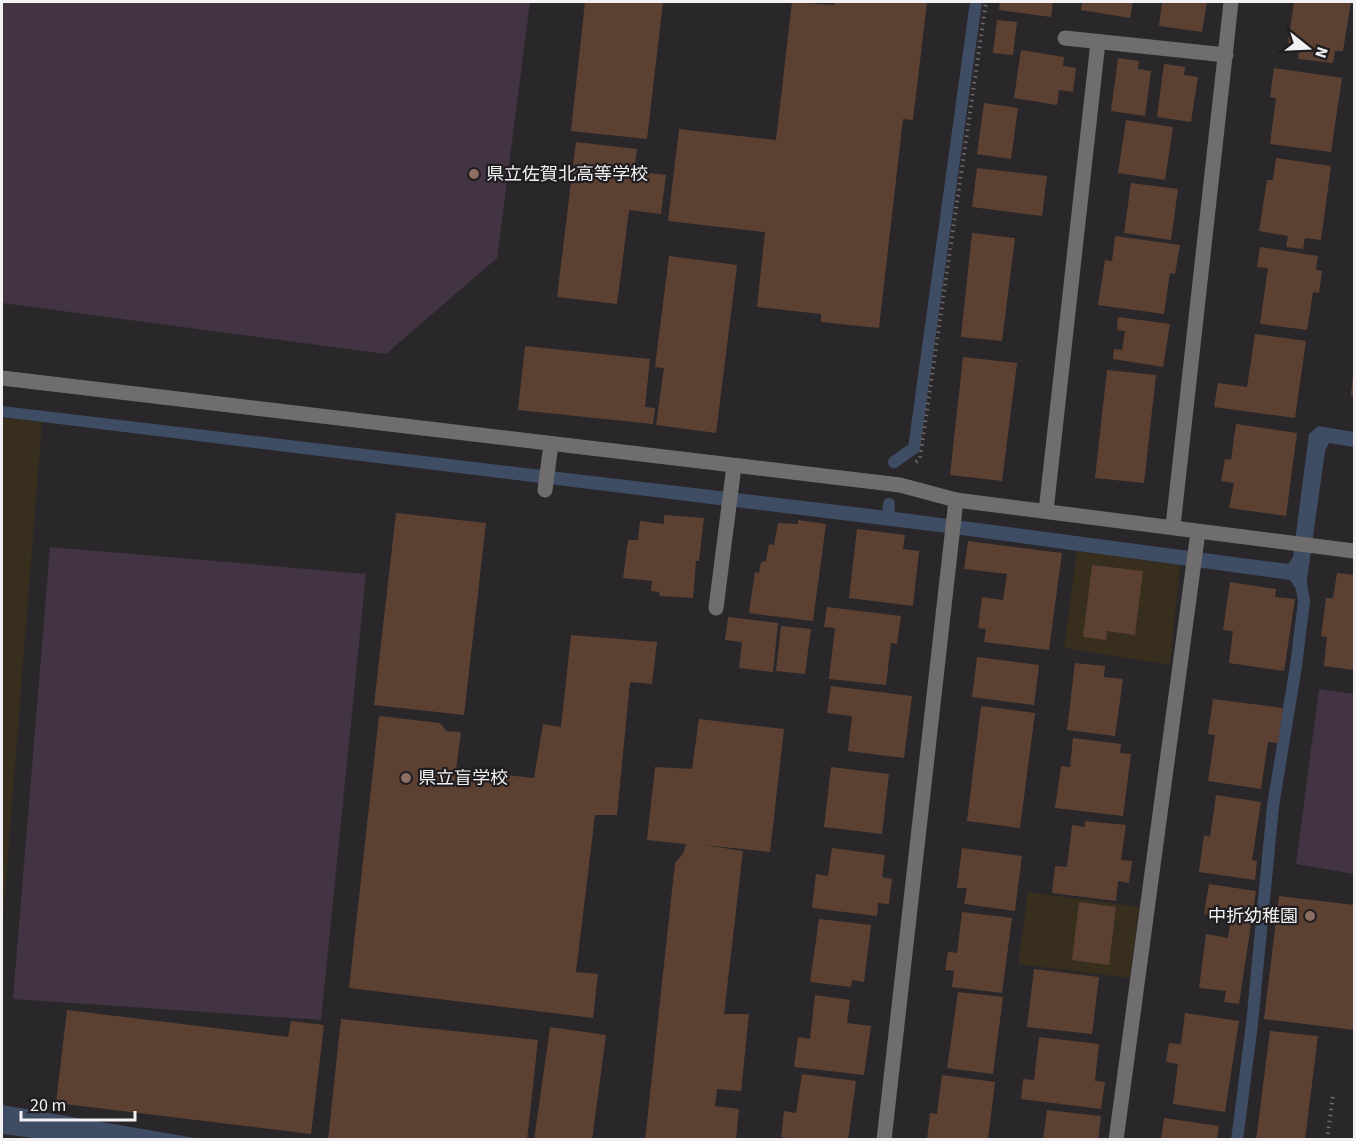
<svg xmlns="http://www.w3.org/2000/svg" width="1356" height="1141" viewBox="0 0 1356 1141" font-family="'Source Sans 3','Noto Sans JP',sans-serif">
	<rect width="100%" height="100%" fill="#2a272a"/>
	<g fill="#372e1e">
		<path d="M2 418 42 422 2 932Z"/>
		<path d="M1077 551 1180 565 1170 665 1064 648Z"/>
		<path d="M1028 892 1139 907 1130 978 1018 964Z"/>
	</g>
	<g fill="#433443">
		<path d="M2 2H530L497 258 386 354 2 303Z"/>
		<path d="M50 547 366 574 321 1020 13 999Z"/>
		<path d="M1319 689 1354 694V874L1296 864Z"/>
	</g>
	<g fill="#3e4c64">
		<path d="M2 406 888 511 1288 564 1293 557 1309 434 1318 426 1354 432V447L1329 443 1325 451 1304 601 1290 580 939 532 2 417Z"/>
		<path d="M2 1105 201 1139 51 1140 2 1134Z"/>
	</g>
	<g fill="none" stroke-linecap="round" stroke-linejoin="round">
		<g stroke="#3e4c64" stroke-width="12">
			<path d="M894 462 914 448 976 2"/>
			<path d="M888 518 889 504"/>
			<path d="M1237 1140 1252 1024 1273 806 1296 666 1304 601 1301 584"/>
		</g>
	</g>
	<g fill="#5c4132">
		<path d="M585 2H663L647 139 571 131Z"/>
		<path d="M792 2 834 5V2H927L913 120 903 119 879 328 821 322V314L757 307 765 232 668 221 679 129 776 140Z"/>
		<path d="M1000 2H1053L1051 17 999 10Z"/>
		<path d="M1082 2H1133L1130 18 1081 10Z"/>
		<path d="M1162 2H1207L1202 32 1159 26Z"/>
		<path d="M1294 2H1351L1343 51H1335L1333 63 1298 59 1300 45 1288 43Z"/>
		<path d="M997 20 1017 22 1013 55 993 53Z"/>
		<path d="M1021 50 1064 57 1063 66 1076 68 1073 92 1059 90 1057 105 1014 98Z"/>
		<path d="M1118 58 1139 61 1138 69 1151 71 1145 116 1111 111Z"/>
		<path d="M1164 64 1185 67 1184 75 1198 77 1191 122 1157 117Z"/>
		<path d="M1274 68 1342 78 1331 152 1270 144 1276 98 1270 97Z"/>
		<path d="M984 103 1018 108 1011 159 977 154Z"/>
		<path d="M1126 120 1173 127 1165 180 1118 173Z"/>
		<path d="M576 142 637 149 634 171 666 175 661 214 629 210 617 304 557 297Z"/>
		<path d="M1276 158 1331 166 1321 240 1305 238 1303 249 1286 247 1288 236 1259 231 1267 180H1273Z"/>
		<path d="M977 168 1047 176 1042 216 972 207Z"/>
		<path d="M1131 183 1178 189 1171 240 1124 233Z"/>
		<path d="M972 233 1015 238 1002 341 961 337Z"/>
		<path d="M1115 236 1180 245 1175 274 1170 273 1164 314 1098 305 1105 260 1112 261Z"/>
		<path d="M1260 247 1318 256 1316 270 1322 271 1319 293 1313 292 1307 330 1260 324 1268 268 1257 267Z"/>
		<path d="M669 256 737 265 716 433 656 425 664 368 655 367Z"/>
		<path d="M1118 317 1170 324 1163 367 1113 359 1114 349 1122 350 1125 331 1117 330Z"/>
		<path d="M1255 334 1306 341 1295 418 1214 407 1218 383 1247 387Z"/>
		<path d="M525 346 650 359 645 407 655 408 653 424 518 410Z"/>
		<path d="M963 357 1017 363 1002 481 950 475Z"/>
		<path d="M1107 370 1156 375 1144 483 1095 478Z"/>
		<path d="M1353 374H1354V396H1351Z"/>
		<path d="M1236 424 1297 433 1286 516 1229 508 1234 483 1221 481 1225 459 1231 460Z"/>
		<path d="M396 513 486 523 464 715 374 705Z"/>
		<path d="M664 515 704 518 699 561H696L693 598 660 596 659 592 651 591 652 581 623 578 628 540H638L640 521 664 524Z"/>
		<path d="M798 520 826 524 813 621 749 613 755 572 759 573 761 562 766 561 769 544 774 545 778 523 798 524Z"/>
		<path d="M857 529 905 535 903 549 919 551 913 606 849 598Z"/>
		<path d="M968 541 1062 553 1049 650 984 642 986 629 978 628 982 597 1003 600 1007 574 964 569Z"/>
		<path d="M1092 565 1143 571 1135 635 1107 631 1106 640 1083 637Z"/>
		<path d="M1337 573 1354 575V670L1324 666 1327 637 1321 636 1326 598H1333Z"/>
		<path d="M1230 582 1276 589 1275 597 1295 599 1284 671 1229 663 1233 631 1223 630Z"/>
		<path d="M827 607 901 616 897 644 891 643 886 685 829 679 835 628 824 627Z"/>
		<path d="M728 617 778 623 773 672 739 668 742 642 725 640Z"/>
		<path d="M781 626 811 629 805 674 776 671Z"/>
		<path d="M571 635 657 642 652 684 630 682 617 815H595L576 972 598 974 593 1018 349 988 379 716 440 723 446 731 461 732 456 770 534 778 543 724 561 727Z"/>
		<path d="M977 657 1039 665 1034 705 972 697Z"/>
		<path d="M1075 663 1105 666 1104 677 1123 679 1115 736 1067 730Z"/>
		<path d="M831 686 912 696 904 758 848 751 852 716 827 713Z"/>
		<path d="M1213 699 1283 708 1278 743 1268 742 1261 789 1208 781 1215 735 1208 734Z"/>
		<path d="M981 706 1035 713 1020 828 967 821Z"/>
		<path d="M699 719 784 729 770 852 704 845 743 851 724 1014H749L741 1091 717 1089 715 1106 739 1109 736 1140H645L675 863 683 854 686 844 647 840 655 767 692 769Z"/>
		<path d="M1073 738 1121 744 1120 753 1131 754 1123 816 1055 808 1061 766 1070 767Z"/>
		<path d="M831 767 889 774 882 834 824 827Z"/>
		<path d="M1216 795 1261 802 1252 860 1257 861 1255 880 1199 872 1204 835 1210 837Z"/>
		<path d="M1085 821 1126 825 1121 860 1132 861 1129 883 1118 881 1116 901 1052 893 1055 866 1067 867 1072 825 1085 827Z"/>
		<path d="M832 848 885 855 882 877 892 879 889 904 878 903 877 916 812 908 816 874 828 876Z"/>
		<path d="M962 848 1022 856 1015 911 964 904 967 888H957Z"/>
		<path d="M1209 884 1256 891 1239 1004 1224 1002 1226 991 1199 988 1206 934 1228 938 1231 918 1204 914Z"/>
		<path d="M1279 896 1354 905V1030L1264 1019Z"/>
		<path d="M1079 902 1116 907 1109 965 1072 960Z"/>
		<path d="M962 912 1012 918 1002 993 952 987 954 971 945 970 948 952 957 953Z"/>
		<path d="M819 919 871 925 864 982 852 980 851 987 810 982Z"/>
		<path d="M1034 969 1099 977 1092 1034 1027 1027Z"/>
		<path d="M958 992 1003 997 993 1074 947 1068Z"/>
		<path d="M815 995 850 1000 847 1023 871 1026 864 1075 794 1067 798 1037 810 1039Z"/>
		<path d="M67 1010 288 1037 291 1021 324 1025 311 1134 56 1103Z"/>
		<path d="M1185 1013 1239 1021 1225 1112 1173 1104 1178 1064 1166 1062 1169 1043 1181 1044Z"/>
		<path d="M341 1019 538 1040 527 1140H328Z"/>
		<path d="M550 1027 606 1035 592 1140H534Z"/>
		<path d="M1270 1031 1318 1036 1305 1140H1256Z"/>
		<path d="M1039 1037 1099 1044 1095 1081 1105 1082 1101 1109 1021 1099 1023 1079 1034 1080Z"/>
		<path d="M802 1074 856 1081 848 1140H798L781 1137 784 1111 796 1113Z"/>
		<path d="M942 1075 995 1082 988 1140H927L930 1113 937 1114Z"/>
		<path d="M1047 1110 1101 1116 1098 1140H1043Z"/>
		<path d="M1164 1118 1219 1126 1217 1140H1161Z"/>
	</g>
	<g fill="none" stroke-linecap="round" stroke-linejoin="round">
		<g stroke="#6c6a6c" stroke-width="4" stroke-dasharray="1.5 4.5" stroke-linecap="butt">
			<path d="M916 462 920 458 986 2"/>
			<path d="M1327 1140 1333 1095"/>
		</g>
		<g stroke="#6f6d6d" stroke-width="15">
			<path d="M1065 38 1226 55"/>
			<path d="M2 378 900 485 956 500 1354 551"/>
			<path d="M545 490 551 444"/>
			<path d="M1046 511 1098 42"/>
			<path d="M1173 526 1231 2"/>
			<path d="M716 608 734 466"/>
			<path d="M884 1140 956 500"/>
			<path d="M1116 1140 1198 532"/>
		</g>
	</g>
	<g fill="#8d6e63" stroke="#201d20" stroke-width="2">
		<circle cx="474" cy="174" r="6"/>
		<circle cx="406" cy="778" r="6"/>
		<circle cx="1310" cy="916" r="6"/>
	</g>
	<g text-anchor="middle" stroke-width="4.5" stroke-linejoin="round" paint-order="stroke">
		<g font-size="18" fill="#f3f1f3" stroke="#201d20" text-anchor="start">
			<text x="486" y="180">県立佐賀北高等学校</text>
			<text x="418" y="784">県立盲学校</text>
			<text x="1298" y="922" text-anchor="end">中折幼稚園</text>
		</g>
	</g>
	<rect width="1356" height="1141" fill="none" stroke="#f3f1f3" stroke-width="6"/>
	<g transform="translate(1308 48) rotate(108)" stroke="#201d20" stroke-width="4.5" paint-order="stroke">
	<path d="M0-4.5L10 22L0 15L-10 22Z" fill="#f3f1f3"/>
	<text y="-9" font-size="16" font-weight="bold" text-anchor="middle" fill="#f3f1f3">N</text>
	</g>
	<path d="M21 1111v9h114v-9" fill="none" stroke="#f3f1f3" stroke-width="3"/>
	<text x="30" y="1111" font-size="18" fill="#f3f1f3" stroke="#201d20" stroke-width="4.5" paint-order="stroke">20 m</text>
</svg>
